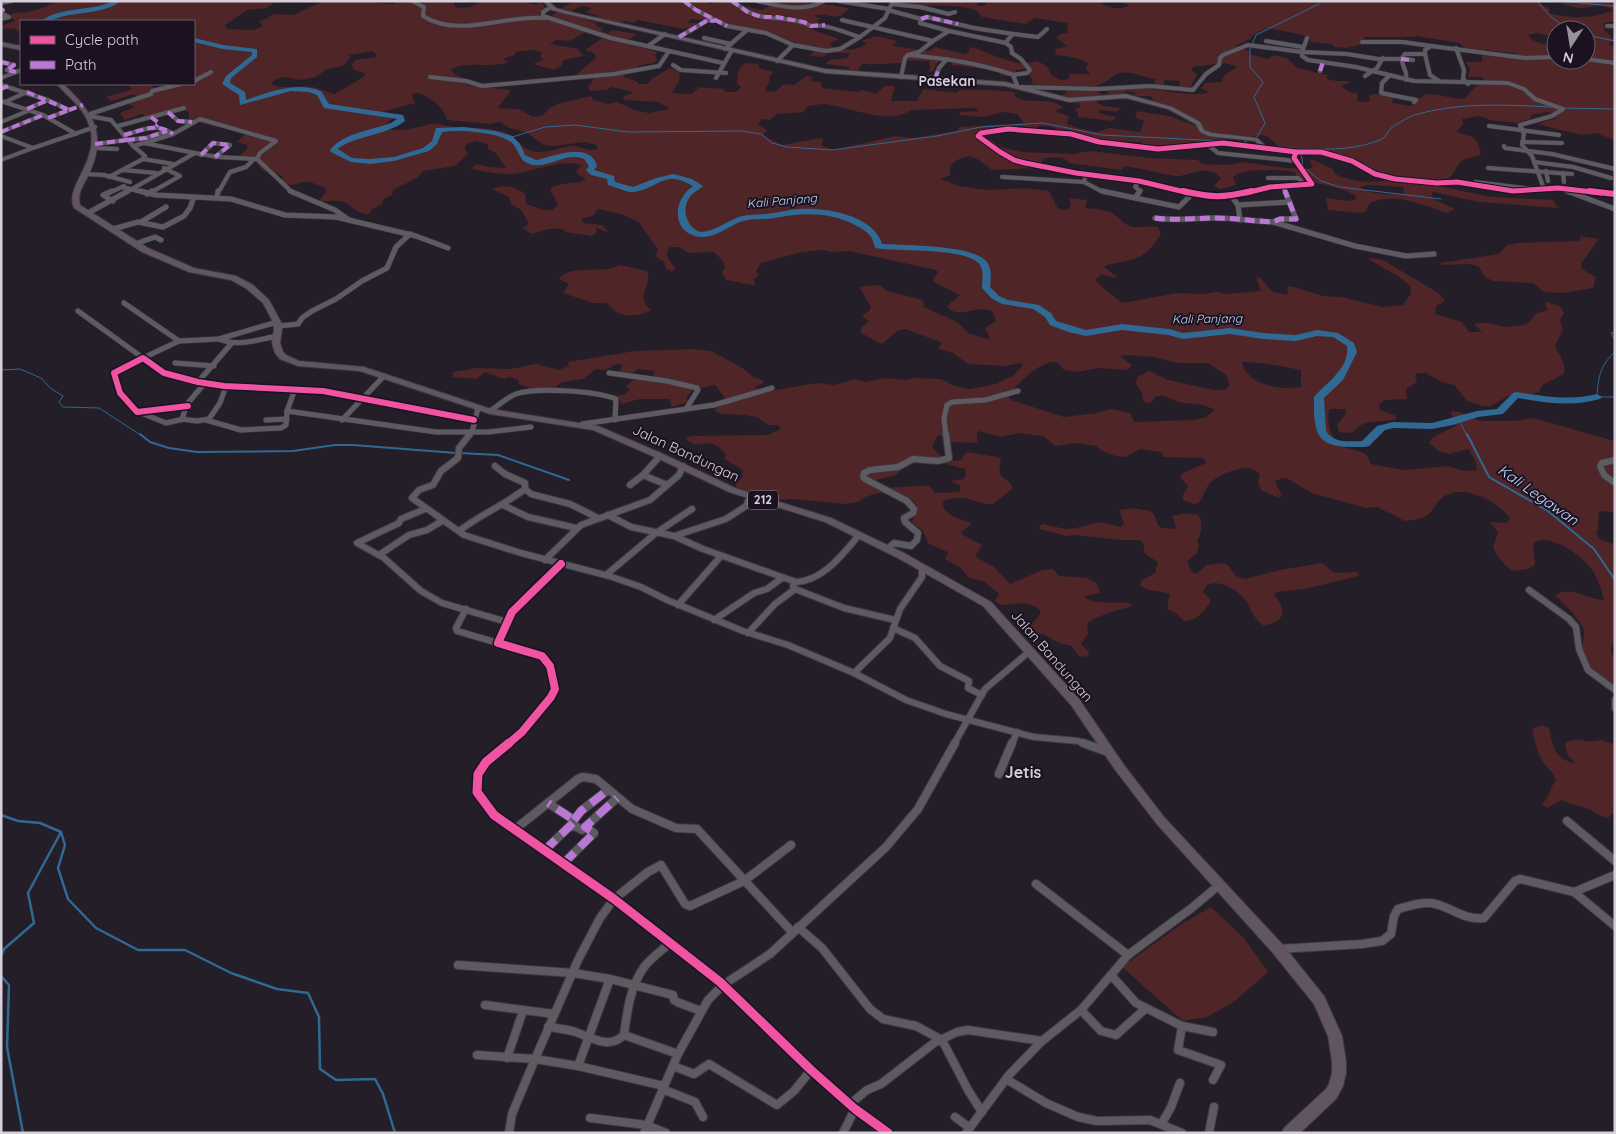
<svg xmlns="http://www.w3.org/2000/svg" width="1616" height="1134" viewBox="0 0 1616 1134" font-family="Quicksand,sans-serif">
	<rect width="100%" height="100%" fill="#231e28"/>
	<g fill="#4f2528" fill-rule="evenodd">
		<path d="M58 1H291L274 3 266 8 247 10 225 25 227 29 254 30 263 26 259 22 275 14 294 15 321 2 318 1H378L377 3 394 4 395 1H453L456 8 470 7 483 1H528L527 2 534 5 541 2 545 7 538 16 548 18 557 12 590 19 588 21 597 23 596 26 603 28 600 31 608 33 613 30 637 34 624 43 658 52 655 55 657 60 653 63 637 66 638 70 624 74V77L636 81 639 84H647L652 79 670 68 679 71C682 80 676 85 672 93L692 94 699 87 724 89 725 92H736L741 87 737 84C738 74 736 70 745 63L759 64V68L773 72 769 77 770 81 766 88V91L775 92 784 84 794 85 806 76 813 77 810 81 821 82 822 88 858 92 862 90 877 94 884 86H895L891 101H917L923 89 958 93 959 90H992L1014 92 1015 97C1020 98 1026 102 1031 101 1041 101 1056 100 1064 108L1056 110V112L1069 116 1067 124 1078 128 1097 132 1109 128 1140 132 1144 121 1135 118 1137 111 1169 116 1194 125 1196 123 1182 114 1154 102 1151 96H1135V92L1127 91 1121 94H1108V90C1122 89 1137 88 1151 89 1168 90 1195 98 1209 92L1201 88 1205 83 1221 82 1225 75 1237 67C1223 59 1210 67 1195 66L1191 70 1197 74 1190 89 1180 88 1179 81 1165 80 1163 86 1155 85V79C1143 77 1125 68 1115 75 1108 79 1106 83 1097 85L1099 87 1094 89 1106 98 1096 102 1104 106 1121 108 1117 112 1101 110 1098 113 1116 117 1113 121 1078 117V113L1075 108H1081L1078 100 1051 95H1065L1067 90 1029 83 1033 82 1027 69 1015 70 1017 73 1006 76 1000 75 1002 71 952 65V61L940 60 935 66 934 71 928 72 930 67 929 61 904 60 902 63C888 63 876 65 862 64L856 72 850 71 849 67 826 64 829 60 847 58 850 53H827L824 57 809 56 816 50 771 34 742 29 717 21 691 19 688 23H696V26L683 29 638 20 633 23 625 21 621 23 597 18 599 16 585 12 593 8 582 6 569 12 560 9 572 2 570 1H705L711 4 715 1H734L732 3 762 10 779 1 809 2 808 4 816 6 825 4 849 8C835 25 830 11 814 16L822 19 817 20 819 24 809 26 813 30 839 39 832 42 830 46C844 50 856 52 867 43L861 41 877 36 897 41 893 46 929 51 935 47 964 54 970 52 968 49 973 47C989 53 1020 69 1035 61 1043 64 1050 65 1051 75L1061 80 1069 79V74H1090L1085 68 1089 64C1079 57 1067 56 1055 55L1056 49 1067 46 1056 38 1060 34 1068 33 1067 23 1035 18 1026 24 982 17C980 15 979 12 977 11 967 5 931 5 919 6 911 6 902 4 895 3V1H971L977 3V6H983L990 1H1106L1102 4C1111 9 1120 9 1130 6L1119 1H1539L1543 6 1550 9 1549 13C1570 19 1593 19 1613 10 1603 3 1593 7 1581 8 1575 8 1568 5 1561 3L1615 1V21L1603 23 1605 31 1615 40 1608 44 1615 47V141L1597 133 1581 135 1537 124 1557 118 1548 112 1531 115 1530 119 1516 123 1489 120 1487 118 1478 116 1462 119 1463 124 1457 132C1474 137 1477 136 1481 154 1476 158 1472 156 1466 159 1457 163 1457 169 1451 176 1447 180 1442 180 1439 186L1492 197 1553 200 1558 208 1479 202 1433 192 1431 198 1455 209 1448 213C1422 206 1398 191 1370 203L1365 212 1362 213 1328 210 1326 198 1349 201 1356 199V196C1338 185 1315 185 1296 176L1295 172C1282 170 1241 167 1233 177L1236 185 1220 189 1214 186 1221 178C1207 165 1195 173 1180 176 1171 177 1141 168 1130 167L1125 166 1121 170 1069 163C1064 155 1053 158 1044 158L1037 168 992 170C976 158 969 149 950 166V175L941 179 958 186 987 190 1026 188 1049 191 1058 209 1066 210 1071 206 1069 198 1087 200 1085 208C1094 209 1108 209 1115 215 1122 220 1126 227 1135 227 1143 227 1150 226 1158 227L1161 234C1144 261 1135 259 1107 265L1104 267 1117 277 1115 278 1101 274 1095 281 1122 303 1177 293 1205 294 1217 292 1225 294 1261 291 1256 277 1260 278C1273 291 1268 293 1288 294L1287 287 1291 286 1323 296 1341 297 1382 307 1403 305 1411 293 1410 286 1398 276 1368 259 1370 258 1383 260 1440 294 1445 301 1436 306 1435 314 1462 322 1469 332H1482L1475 325 1476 323H1490L1504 327 1526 325 1537 313 1548 310 1545 304 1547 302 1560 306 1564 313 1560 320 1563 330 1555 346C1559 354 1566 363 1564 374L1542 385 1539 392 1528 395 1508 396 1491 406H1483L1467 401 1454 385 1444 383 1426 373H1417L1415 375 1417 382 1406 389 1407 399 1384 400 1379 405 1380 410 1396 416V419C1382 423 1361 418 1353 433L1339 432 1337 425 1345 415 1346 409H1331L1329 411C1326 425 1332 441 1347 448 1353 450 1360 451 1366 454L1371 464 1403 470 1448 466 1464 471 1477 470 1475 460 1468 449 1449 454 1439 451 1429 443 1433 437 1456 426 1451 414 1452 411 1463 413 1480 421H1515L1533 418 1615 441V512L1599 511 1598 530 1596 533 1600 540 1615 544V643L1611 646 1612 655 1615 657V687C1605 680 1591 673 1585 662 1579 650 1584 643 1584 632 1584 623 1562 601 1555 596 1569 584 1588 600 1604 600 1602 590 1598 580 1593 571 1584 557 1548 530 1533 544L1535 565 1528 569 1513 571C1504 565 1497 557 1493 547L1498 532 1490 522 1507 523 1510 518C1497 501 1464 483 1443 497 1436 502 1434 509 1428 515 1422 519 1412 520 1405 521L1377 507 1367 508 1314 494 1288 479 1283 478 1275 481 1282 496 1279 498 1261 490 1258 483 1260 474C1255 471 1251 467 1245 468 1235 469 1218 475 1211 482 1206 487 1203 497 1199 503L1194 504 1183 500V495L1188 486 1180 477 1181 474 1206 463 1205 460 1202 458 1163 457 1162 452 1140 449 1126 457 1116 456 1102 451 1096 446 1076 443 1056 446 1043 436 1020 433 1001 437 979 431 977 433V443L948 442 946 438 938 435 932 446C939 456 948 463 961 460L966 452 998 457 1001 460C997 477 1001 474 1012 485V489L993 504C970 504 970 492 943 501 941 516 962 519 972 524L961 532 963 535 982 545 975 557 993 566 1010 584 1042 570 1053 569 1059 576 1087 578 1097 583 1100 593 1089 595 1085 597C1091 605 1117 602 1128 603L1132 606 1105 614 1087 623 1088 634 1081 644 1089 652 1088 656C1079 659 1076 653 1072 646L1059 643 1043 634 1031 636 1023 630 1025 627 1030 626C1034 622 1038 617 1041 612 1030 599 1014 605 1001 605L995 601 999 594 985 582 969 578 961 568 945 559 948 552 929 544 923 531 912 522 917 509 915 502C909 499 902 493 897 492 887 491 865 494 859 502L843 504 794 499 777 500 736 487V483L742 478 743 470 724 459 726 455C723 451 719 446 713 444 703 442 693 449 686 438L691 436 768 435 781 429 778 425H769L756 417 745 415 721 414 714 410 721 406 725 398 715 385 693 390 686 397 689 402 671 407 670 399H640L621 404 618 395H624L630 390 626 387 635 378H652L655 371 638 369 629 375 619 372 623 365 617 364 605 370 596 369 583 379 562 382 554 388 528 390V387L518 384 519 380 509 377 504 379 485 372 476 379 453 377V372L476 368 511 369 536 364 559 370 569 366 568 362 635 351 694 349 711 351 741 367 755 378 763 380V383L754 388 769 391 817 383 834 385 856 379 865 382 885 378 905 380 915 378 941 379 955 386 970 389 996 384 1014 375 1023 365 1020 363 1006 366 968 364 953 353 939 349V346L943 343 905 329 897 331 882 344 861 333V328L869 321 862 316 869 311 871 307 860 288 862 286 879 285 887 291 923 300 924 307 959 323 968 333 987 339 990 338 985 328 996 321 992 311C977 305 964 317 950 310L947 306 960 295 934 282 933 280 938 272 936 270 849 251 832 252 823 250 802 252 761 263 756 271 759 275 754 279 755 285C746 285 735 281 726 280L722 273 725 268 723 261 714 252 690 253 678 247H670C663 254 671 263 676 269L673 271 666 269 664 262 655 256 658 250 639 222 621 214 598 209 593 216 581 219 583 223 602 225 607 230 606 232 595 227 597 232 592 236 565 232 563 229C551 227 543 231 532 234L522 228 527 226 528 222 521 210 511 204 509 197 492 189C503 184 516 186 525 194L526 204 544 210H552L558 205 550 189C562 180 575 186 586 179L576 173 577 170 582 166C568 157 530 172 513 174 499 175 484 171 470 169L477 164 489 167 506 168 496 153 488 149V144L476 141 466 144 465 148 468 154 455 166 423 171 417 178 393 190 392 195 383 199 382 204 372 209 369 214C358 216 350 202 339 201 333 200 326 202 319 201L326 192 325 188C320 186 314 183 309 182 298 180 292 191 281 180L283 177C269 168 263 179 255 158L239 157 247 149V145L237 142 245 134 189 120V113L185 110 151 120 142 114 125 120 120 113 135 107 124 102 138 97 134 94 112 101 106 97 133 89 126 84H147L157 89 175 84H194V21H21V32L13 28 1 29V26L16 21 9 16C16 10 23 14 32 11 41 9 49 5 58 1ZM1267 28 1308 36 1311 42 1332 44 1335 47 1346 48 1369 43 1364 39 1365 37H1414L1417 36 1459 43 1465 48 1514 53 1516 56H1550L1551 53H1556L1554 45C1544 44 1534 44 1528 35L1536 33 1556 37V30H1586V60H1538L1482 54V62H1466L1470 70 1468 77H1481L1487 82 1478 84 1464 99C1450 98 1438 94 1424 94L1422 98 1411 96 1408 98 1413 99 1412 106 1392 103 1393 97 1375 94 1369 95 1370 99 1369 102 1357 101 1358 94 1349 92 1341 86 1351 82C1342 80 1336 82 1327 79V75L1297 68 1287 58 1275 55 1268 59 1248 54 1252 52 1235 46 1250 39 1253 35ZM586 32 605 36 585 50 594 53 596 58 576 75 582 78H594L592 82 588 86 590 91 606 90 611 87 634 92 623 97 624 100 659 102 670 109 649 113 637 111 617 102 608 104 593 100 591 96 558 104 550 108 542 116 533 117 518 109 498 108 511 90 466 85 465 79 453 73 451 69C469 60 494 69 509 62L504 60 505 58 515 55V52L532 50 542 52 540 56 543 60 533 64 554 70 561 66 563 60 584 56 578 49 550 44 556 40 570 41ZM373 51 377 57 355 60 351 65 354 70 364 73 365 76 335 94C327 92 319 88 312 87 298 85 283 90 271 84L275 80 283 77 302 80 316 77 327 69 343 66 350 58 349 55ZM419 93C432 99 443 105 447 120L490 124 500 122 510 128 528 133 543 145 554 146 585 142 597 145V149C589 152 580 146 572 146 557 147 542 157 527 149 512 140 518 134 496 130 482 127 468 128 454 127 446 126 438 122 431 124 415 128 399 132 382 129L392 119 375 114 415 103 411 94ZM823 104C847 106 890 126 911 110L975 108 979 111 960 112 959 115 983 117 1003 112 1017 114 1024 123 960 127 957 131 913 138 896 136 833 150 821 145 823 141 821 138 782 145 763 135 767 130 758 124 762 119 770 120 777 114 804 112 808 106ZM1039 126H1050L1063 132 1076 133 1101 141 1141 142 1142 146 1160 147 1262 135C1269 137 1276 141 1278 148L1314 150 1334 154 1385 176 1386 180C1372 184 1348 181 1335 174L1333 169 1311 159 1310 162 1313 167 1308 169 1286 168 1243 162 1229 165 1202 164 1198 160 1149 158 1090 151 1073 154 1022 152 1000 147 993 141 976 134C988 124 1021 129 1037 130ZM1368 185 1403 187 1404 194C1392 194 1369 195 1360 187ZM1129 355 1154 357 1178 363H1208L1227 376 1229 386 1225 390H1214L1168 380 1149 371 1137 377 1136 384 1142 393 1143 401 1147 403 1152 402 1155 397C1165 393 1170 400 1179 402 1194 405 1199 402 1215 410L1206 417 1193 420 1134 422 1130 413 1111 409 1097 413 1064 417 1011 400 1008 396C1017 384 1040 360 1057 362L1064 370 1078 372 1099 368 1124 370 1129 369 1132 365 1120 356ZM1242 362C1262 362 1281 366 1301 370V387C1281 391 1247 385 1242 362ZM918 462 941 463 965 469 966 473 964 479 952 481 954 483 960 485V492L935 493 930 486C916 485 883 490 873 486L876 480 896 475 907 464Z"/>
		<path d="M1581 236 1599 239 1581 264 1582 269 1596 277 1593 288 1563 293 1544 292 1533 283 1493 281 1485 277 1479 267 1471 264 1441 265 1440 263 1499 254 1507 245 1517 243 1579 241Z"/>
		<path d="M620 265 647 271C653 288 634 295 651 310 642 316 625 318 615 311 612 309 610 305 606 303H593L563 293 569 284 559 279C566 266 597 271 609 269 613 268 616 266 620 265Z"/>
		<path d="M1133 508 1150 511 1154 514 1158 525 1162 528 1174 529 1176 526 1172 516 1186 513 1198 515C1204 522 1201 534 1197 541L1199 545 1197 553 1187 561 1192 572 1196 574 1207 565 1223 563 1228 565 1236 576 1245 579 1280 570 1322 563 1334 573 1357 572 1359 576 1304 589 1277 592 1274 595C1288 611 1285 621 1264 626 1253 620 1251 606 1243 597 1235 588 1208 574 1203 592L1210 599V603C1203 612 1197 621 1184 621L1177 614 1167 609 1170 594C1161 590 1146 592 1140 585L1142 580 1155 573 1158 563C1151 555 1142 558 1144 545L1140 540H1119L1076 535 1066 536 1039 529V527L1043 524 1065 529 1076 528 1100 522 1121 527 1124 523 1119 510Z"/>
		<path d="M1542 725 1549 728C1552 745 1555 760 1575 763L1567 754 1565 744C1575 734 1588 745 1600 740L1615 744V811L1608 818C1599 817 1594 810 1586 808 1577 805 1570 804 1562 800L1547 808 1542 804C1549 797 1550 788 1556 780 1554 771 1546 768 1542 760 1536 751 1535 739 1532 729Z"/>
		<path d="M1211 907 1244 938 1268 972 1235 1001 1207 1017 1183 1021 1122 967 1180 925Z"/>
	</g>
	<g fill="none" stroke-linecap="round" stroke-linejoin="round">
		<g stroke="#306993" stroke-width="1">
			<path d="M1537 1 1552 18 1571 30"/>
			<path d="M1557 1 1615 6"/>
			<path d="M1586 35 1615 41"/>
			<path d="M1562 108 1615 109"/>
			<path d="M509 138 545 127 575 125 628 132 742 131 761 134 772 143 787 147 832 150 937 136 981 127 1043 123 1102 135 1222 141"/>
			<path d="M1242 143 1257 137 1265 123 1254 97 1263 82 1250 67V49L1256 35 1319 4"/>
			<path d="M1264 146C1300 149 1349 154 1382 139 1387 137 1387 132 1391 128 1398 123 1410 116 1418 114 1462 102 1507 105 1552 107"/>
			<path d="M1301 152 1303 167 1321 181 1340 187 1441 199"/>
			<path d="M1615 332 1611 333 1615 341"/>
			<path d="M1615 352C1600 365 1598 378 1597 397H1615"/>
			<path d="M1 370 20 369 41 378 50 388 63 396 59 402 63 407 99 408 142 436"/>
			<path d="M1459 420 1467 436"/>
		</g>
		<g stroke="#306993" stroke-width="2">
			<path d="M140 434 150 442 169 448 197 452 293 451 335 445H353L456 453"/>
			<path d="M1467 434 1489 477 1548 511 1594 549 1615 580"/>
			<path d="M460 453 498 455 569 480"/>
		</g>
		<g stroke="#306993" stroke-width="2.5">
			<path d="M1 815 18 821 40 823 61 832"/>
			<path d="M61 832 65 845 58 868 68 899 96 928 138 950H185L231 973 277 989 308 993 319 1017 320 1069 336 1080 375 1079 383 1094 395 1133"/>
			<path d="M1 956 4 949 34 923 28 893 61 832"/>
			<path d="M1 976 9 985 7 1047 23 1133"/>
		</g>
		<g fill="#306993" fill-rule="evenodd">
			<path d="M113 1H121C105 13 83 12 64 16 56 18 49 22 41 21 61 6 91 12 113 1Z"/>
			<path d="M194 38 223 45 257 49V57L231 78 230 83 245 92 246 100C270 92 296 81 321 91L329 104 403 115 405 121C387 135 360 135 340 147L338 149 352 158 370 159 394 157 423 148 432 141 436 128 464 127 495 131 512 136 520 144 525 155 536 160C552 157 590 140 597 166L594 170 614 176 615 182 633 187 656 178 673 174 692 179 703 186C699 190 693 192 690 197 681 208 686 227 700 232 715 232 728 220 742 216 752 214 763 215 773 213 782 212 790 209 799 209 825 207 874 215 882 244 903 245 975 245 987 262 992 270 991 278 990 287L999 296 1008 300 1039 305 1051 313 1056 321 1086 330 1122 324 1169 329 1183 333 1230 328 1263 333 1296 335 1317 330 1338 333 1354 343 1357 352 1343 380 1324 398 1326 431C1334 444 1350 441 1362 441L1377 426 1393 422 1432 423 1477 411 1497 409 1513 393 1516 392C1544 396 1569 401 1597 394L1602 397 1600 399C1572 407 1547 403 1518 398L1503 414 1478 417 1453 425 1432 429 1393 428 1385 430 1369 446 1365 447C1320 448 1313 442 1314 397 1326 383 1350 368 1347 346L1333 337 1317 336 1296 341 1263 339 1230 334 1183 339 1168 335 1122 330 1086 336 1068 332 1050 325 1045 317 1033 309 1002 304 991 298 982 288C982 281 984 272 980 265 968 247 897 252 875 248 874 244 873 240 871 237 867 231 859 227 853 224 827 211 801 213 774 218 764 220 753 218 743 221 729 225 717 238 701 237 671 234 672 200 693 186 662 169 661 188 634 192 627 193 616 187 608 185L607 179 591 175 586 170 589 166 584 159C566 152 552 167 535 165 518 164 520 149 511 142 497 132 459 129 442 132L437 144 429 151 394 161 370 164 351 162 331 152 330 150C343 133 372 130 391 123L397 119 324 108 317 95 309 92 291 91 240 105 239 95 222 84 226 76 252 55V52L223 49 194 42Z"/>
		</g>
		<defs>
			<g id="street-far3">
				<path d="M412 1 424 7 423 16C458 39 506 14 545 18"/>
				<path d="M684 1 696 10 727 26 766 33 793 45 826 51 840 49 860 37 885 18 893 1"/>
				<path d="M732 1C741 7 749 14 760 16 777 20 795 17 811 26 825 23 845 33 860 37"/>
				<path d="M757 1C780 6 802 13 824 1"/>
				<path d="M838 1 889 9"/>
				<path d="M1 3 11 1"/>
				<path d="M892 4 920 7 949 14 955 12"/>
				<path d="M551 7 543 12V16L611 38 723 63"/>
				<path d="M888 10 921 19 920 23 949 31"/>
				<path d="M1 13 9 17 1 19"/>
				<path d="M921 19 927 17 974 28 1013 34 1005 43"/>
				<path d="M842 20 933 41 949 31 1006 43 1011 47 1012 53 1021 59 1030 70 1027 73 1013 75 1017 85"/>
				<path d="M1607 26H1615"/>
				<path d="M1013 34 1038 37 1047 29"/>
				<path d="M679 37 708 20 713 21"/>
				<path d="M704 38 731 44"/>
				<path d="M1307 38 1302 52 1347 54 1378 59H1401L1405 54H1425V50L1431 46 1525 58 1556 57"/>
				<path d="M1266 41 1303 47"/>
				<path d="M1362 42H1403L1431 46"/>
				<path d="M648 46 665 34"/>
				<path d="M1456 48 1464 70 1463 79 1468 84"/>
				<path d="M725 49 747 30"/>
				<path d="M1425 54 1430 75 1439 81"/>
				<path d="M908 55C944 58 979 63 1014 75"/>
				<path d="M1586 59 1615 63"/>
				<path d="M777 61 793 45"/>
				<path d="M1 62 14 65 7 70 16 72"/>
				<path d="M673 65 681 70 726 73"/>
				<path d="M1320 71 1323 62"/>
				<path d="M1365 76 1377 68 1383 58"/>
				<path d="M1389 76 1382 83 1381 93 1416 100 1414 102"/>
				<path d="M430 77 466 81 482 86 614 74 659 66 669 51"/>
				<path d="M901 77 905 58 908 55 919 52 933 41"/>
				<path d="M1 78 21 70"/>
				<path d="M716 78 732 50"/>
				<path d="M935 79 939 68 947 59"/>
				<path d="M1406 80V73L1401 59 1413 60"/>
				<path d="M194 81 211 72"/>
				<path d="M1 85 48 100 69 110 48 118"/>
				<path d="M1021 87 1097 89 1150 86 1193 90 1206 74 1219 65 1220 58 1223 55 1248 45 1302 52V56L1308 60 1356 67 1414 81 1508 83 1524 89 1535 99 1563 109 1552 116 1520 125 1524 134 1522 145 1532 156 1544 189"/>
				<path d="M1 101 43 115 76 134"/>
				<path d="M5 102 27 92"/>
				<path d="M27 109 48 100"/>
				<path d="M168 112 178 121 192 122"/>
				<path d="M90 114 151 94 152 91 181 84"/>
				<path d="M89 116 111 120 133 146 144 143 195 153 125 193"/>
				<path d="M1 122 30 110"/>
				<path d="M118 126 184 108"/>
				<path d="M1489 126 1559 135"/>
				<path d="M1 132 43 115"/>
				<path d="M124 135C143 130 156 122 173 134"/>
				<path d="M1 136 33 148 95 127"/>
				<path d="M127 140 146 138 167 131"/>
				<path d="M1522 142 1562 143"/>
				<path d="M145 143 173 134 200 119 276 141 260 153 257 159 218 157 195 153"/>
				<path d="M95 144 127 140"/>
				<path d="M1207 144 1218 153 1296 161"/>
				<path d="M133 146 145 156 143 159 173 164"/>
				<path d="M1504 146 1505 148 1552 154 1615 169"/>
				<path d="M95 148 117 149"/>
				<path d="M201 155 213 143 230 145 215 157"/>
				<path d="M257 159 293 193"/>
				<path d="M1 160 33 148"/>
				<path d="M1534 162 1573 167 1611 178"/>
				<path d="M1488 168 1572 174"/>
				<path d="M123 170 156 173"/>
				<path d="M1546 171 1548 181"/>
				<path d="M1563 173 1564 182"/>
				<path d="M86 174 104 175 130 182"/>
				<path d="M109 177 143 159"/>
				<path d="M1002 177 1084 182"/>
				<path d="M1085 178 1084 182 1101 191 1108 193"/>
				<path d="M1268 178H1298L1304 184"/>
				<path d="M1475 182 1532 189"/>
				<path d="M1283 186 1286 193"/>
				<path d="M122 187 146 193"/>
				<path d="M1564 190 1571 193"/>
				<path d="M109 193 124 186"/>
				<path d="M150 193 180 176 164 168"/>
				<path d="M218 193 230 172 246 167 254 159"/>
				<path d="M1139 193 1140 191 1135 187 1139 181"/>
				<path d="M1189 193 1139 181 1076 173 1025 163 1014 160 1000 152 978 136 981 133 1008 129 1071 134 1099 142 1158 149 1223 143 1265 148"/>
				<path d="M1246 193 1270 187 1312 184 1294 158 1296 152"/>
			</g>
			<g id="street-far2">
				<path d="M112 191 103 195 113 201"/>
				<path d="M290 191 335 210 349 220"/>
				<path d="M1102 191 1135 198"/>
				<path d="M1140 191 1135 198 1179 207 1192 194"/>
				<path d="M1183 191C1214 198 1221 198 1252 191"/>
				<path d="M1567 191 1615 209"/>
				<path d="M147 194 152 191"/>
				<path d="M194 197 231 199 285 215 336 217 416 236 448 248"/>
				<path d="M217 197 218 191"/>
				<path d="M1232 197 1238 205 1240 220"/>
				<path d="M1238 205 1290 202"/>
				<path d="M88 213 128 191"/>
				<path d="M1155 218C1174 221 1194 218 1214 218 1234 218 1253 221 1273 222L1280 219H1296L1285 191"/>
				<path d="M141 222 166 207"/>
				<path d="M1273 222 1355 246 1406 256 1434 254"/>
				<path d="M113 229 138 222 163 227 184 216 190 208 194 197 156 195 140 191"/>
				<path d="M135 244 155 237 161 240"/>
				<path d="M124 303 179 341"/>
				<path d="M78 311 143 358 179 341 219 339 277 322"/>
				<path d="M279 326 298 324 302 318 312 311 336 299 362 281 387 268 396 247 410 234"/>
				<path d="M219 339C238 347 257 340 277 336"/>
				<path d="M175 363 214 366"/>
				<path d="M609 373 667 381 697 388 698 390 686 409"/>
				<path d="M198 382 231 344"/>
				<path d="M205 383 187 404 182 419 197 421 209 419 220 403 226 386"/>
				<path d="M295 389 287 411 436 432H488L531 427"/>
				<path d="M188 406 137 412 120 393 114 373 143 358 164 373 198 382 224 386 323 391 474 420"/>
				<path d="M490 411C498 406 507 397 516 394 536 387 597 391 616 399L615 420"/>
				<path d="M139 412 166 423 184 419"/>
				<path d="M206 420 241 430 281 428 286 425 287 411"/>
				<path d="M266 420 287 419"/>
				<path d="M342 420 384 376"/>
				<path d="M582 424 714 405 772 388"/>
				<path d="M469 436 472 432 478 408"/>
				<path d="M946 436 944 418 947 405 952 402 985 400 1018 391"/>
			</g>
			<g id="street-far1">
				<path d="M470 434 459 448 458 458 441 471 433 485 419 490 412 498 464 535 521 553 609 576 641 587 667 600 743 631 788 645 854 673 890 638 900 609 922 577V569"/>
				<path d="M1615 460 1602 463 1600 466 1604 475 1615 483"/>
				<path d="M643 475 660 456"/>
				<path d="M630 485 643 475 667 485"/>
				<path d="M525 489 531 494 570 504 598 518"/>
				<path d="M503 505 528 517 576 528"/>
				<path d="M425 509 401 519 399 523 357 543 384 558 421 591 442 603 507 622"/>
				<path d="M608 515 631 527 674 536 726 519 746 506 750 496"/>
				<path d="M459 531C480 515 504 505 525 489V483L505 474 495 466"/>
				<path d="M674 536 703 549 796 582C823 581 843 554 859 535"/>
				<path d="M887 549 894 543 911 546 917 540 918 533 905 522 904 518 913 513 914 509 907 501 865 479 863 477 864 473 870 470 898 467 913 459 938 461 949 458 946 434"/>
				<path d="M379 555 409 535 427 530 442 521"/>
				<path d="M545 560 581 525 650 500 679 475 683 466"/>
				<path d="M606 575 656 533 692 509"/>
				<path d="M795 589 844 608 895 620"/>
				<path d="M1529 590 1569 619 1576 627 1579 649 1588 670 1615 690"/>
				<path d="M678 605 721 556"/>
				<path d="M466 609 456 628 457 631 498 643"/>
				<path d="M714 620 754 593 767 589 782 578"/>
				<path d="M893 628 915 638 940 666 969 681 968 688 982 695"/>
				<path d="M748 633 775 604 795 589 793 586"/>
				<path d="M854 673 906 700 946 714 1034 737 1078 741 1086 744"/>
				<path d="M1615 700V708"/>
				<path d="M508 744 522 732 551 697 555 689 550 666 542 656 498 643 512 612 561 564"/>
				<path d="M954 744 985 689 1030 651"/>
				<path d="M1012 744 1017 732"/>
			</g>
			<g id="street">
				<path d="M509 743 486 762 478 774 477 792 494 815 614 899 720 982 811 1070 855 1109 888 1133"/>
				<path d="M1083 743 1108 752"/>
				<path d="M999 774 1012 743"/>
				<path d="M574 820 581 811 608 790"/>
				<path d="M1567 821 1615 861"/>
				<path d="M570 827 575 826 582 830 585 827"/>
				<path d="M514 830 578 779 583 777 596 779 632 809 676 828 697 829 792 932"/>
				<path d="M544 851 574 822V820L548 803"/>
				<path d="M563 864 594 833 585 827 617 798"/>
				<path d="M1036 884 1128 955"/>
				<path d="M1574 892 1615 926"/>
				<path d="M798 927 822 948 870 1009 883 1019 916 1026 942 1040 968 1090 982 1112"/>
				<path d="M670 943C661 951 651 958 644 967 630 987 627 1012 624 1035L678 1054"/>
				<path d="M1279 949 1362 944 1382 941 1391 934 1394 916 1398 909C1408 906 1419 902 1430 903 1450 905 1463 921 1484 918L1515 881 1520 879 1574 892 1615 875"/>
				<path d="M458 965 573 973 610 979 673 995 674 1000 677 1002 701 1011"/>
				<path d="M1111 975 1136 1003 1182 1026 1178 1050 1221 1065 1213 1080"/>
				<path d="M485 1005 554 1014"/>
				<path d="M1081 1010 1101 1031 1116 1035 1145 1009"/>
				<path d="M1182 1026 1213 1032"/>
				<path d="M548 1027C556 1028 564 1029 572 1031 590 1036 608 1051 624 1035"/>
				<path d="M477 1055 535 1059 512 1114 509 1133"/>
				<path d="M507 1058 523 1011"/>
				<path d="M578 1066 610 979"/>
				<path d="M673 1066 694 1074 709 1064 777 1105 794 1091 811 1070"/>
				<path d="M1006 1079 1046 1103 1078 1117 1097 1121 1150 1120 1182 1133"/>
				<path d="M664 1086 578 1066 535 1059 578 960 600 918 614 899 648 872 661 865 685 904 690 906 744 881 791 845"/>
				<path d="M662 1089 695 1102 703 1117"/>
				<path d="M849 1105 867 1090 881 1084 934 1043 957 1032 968 1030 1042 1041"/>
				<path d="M955 1117 970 1128"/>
				<path d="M590 1118 646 1125 666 1133"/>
				<path d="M1162 1123 1171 1107 1180 1083"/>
				<path d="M644 1133 678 1054 708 1000 723 985 770 954 886 847 918 809 955 743"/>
				<path d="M843 1133 855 1109"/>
				<path d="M966 1133 1009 1075 1042 1041 1081 1010 1128 955 1193 907 1219 885"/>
				<path d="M1209 1133 1214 1107"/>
			</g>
			<path id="secondary" d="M543 1H548L556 8 566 11 825 69 1005 82 1069 98 1126 94 1172 107 1200 122 1204 130 1212 133 1257 138 1267 147 1275 148 1325 151 1354 160 1377 173 1395 177 1437 181 1457 180 1513 189 1558 186 1615 192V196L1558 190 1513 193 1457 184 1437 185 1395 181 1373 175 1350 162 1325 155 1275 152 1263 149 1255 141 1209 136 1200 132 1196 124 1168 109 1126 98 1069 102 1005 86 825 73 563 13 552 10Z"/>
			<g id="primary">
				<path d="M1 42 21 46V50L1 46Z"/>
				<path d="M57 84H63C94 113 108 135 88 176 83 186 77 193 80 205L148 248 194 268 236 276 253 285 269 300 281 322 282 329 280 343 283 352 286 355 299 361 364 367 491 409 598 426 663 454 735 488 831 518 904 553 991 602 1079 699 1124 765 1164 817 1283 945 1324 996 1342 1036 1346 1061V1073L1343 1086 1336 1099 1300 1133H1282L1284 1128 1326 1089 1329 1084 1332 1073V1061L1328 1036 1314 1004 1273 953 1156 823 1116 771 1071 705 983 606 896 557 825 522 729 492 657 458 593 430 490 414 360 371 298 366 280 359 275 353 272 343 274 329 273 322 263 303 247 289 231 280 189 272 142 252 74 208C63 184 108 156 85 116 78 103 66 95 57 84Z"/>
			</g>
		</defs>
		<use href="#street-far3" stroke="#3c3941" stroke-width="5"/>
		<use href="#street-far2" stroke="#3c3941" stroke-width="6"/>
		<use href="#street-far1" stroke="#3c3941" stroke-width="8"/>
		<use href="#street" stroke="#3c3941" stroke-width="10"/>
		<use href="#secondary" stroke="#3c3941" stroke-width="2"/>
		<use href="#primary" stroke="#3c3941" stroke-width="2"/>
		<use href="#street-far3" stroke="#5e5a61" stroke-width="4"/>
		<use href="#street-far2" stroke="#5e5a61" stroke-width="5"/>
		<use href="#street-far1" stroke="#5e5a61" stroke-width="6"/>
		<use href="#street" stroke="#5e5a61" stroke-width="8"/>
		<use href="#secondary" fill="#645b64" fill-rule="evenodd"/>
		<use href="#primary" fill="#605560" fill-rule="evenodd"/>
		<g stroke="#ba77d6" stroke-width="4" stroke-dasharray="8 4" stroke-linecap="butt">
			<path d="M684 1 696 10 727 26"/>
			<path d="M732 1 749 13 762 17H777L804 22 811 26 825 25"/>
			<path d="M1 9 3 10H1"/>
			<path d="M921 19 927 17 958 24"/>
			<path d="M679 37 708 20 715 21"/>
			<path d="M1401 59 1413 60"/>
			<path d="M1 62 14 65 7 70 16 72"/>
			<path d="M1320 71 1323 62"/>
			<path d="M935 79 939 68"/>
			<path d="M1 89 8 86"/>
			<path d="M27 92 69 110 48 118"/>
			<path d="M27 109 48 100"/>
			<path d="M69 110 83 105"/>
			<path d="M168 112 178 121 192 122"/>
			<path d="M151 117 159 123 156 126"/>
			<path d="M1 132 43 115"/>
			<path d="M124 135C143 130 156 122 173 134"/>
			<path d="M127 140 146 138 167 131"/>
			<path d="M95 144 127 140"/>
			<path d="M201 155 213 143 230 145 215 157"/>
			<path d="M1283 186 1286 193"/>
		</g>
		<path stroke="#ba77d6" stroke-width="5" stroke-dasharray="10 5" stroke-linecap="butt" d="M1155 218C1174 221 1194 218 1214 218 1234 218 1253 221 1273 222L1280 219H1296L1285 191"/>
		<g stroke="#ba77d6" stroke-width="8" stroke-dasharray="16 8" stroke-linecap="butt">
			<path d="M574 820 581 811 608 790"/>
			<path d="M544 851 574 822V820L548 803"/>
			<path d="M563 864 594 833 585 827 617 798"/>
		</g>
		<defs>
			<g id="cycleway-far3">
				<path d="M1296 152H1321L1352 161 1375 174 1395 179 1437 183 1457 182 1513 191 1558 188 1601 193"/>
				<path d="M1189 193 1139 181 1076 173 1025 163 1014 160 1000 152 978 136 981 133 1008 129 1071 134 1099 142 1158 149 1223 143 1296 152"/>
				<path d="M1246 193 1270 187 1312 184 1294 158 1296 152"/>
			</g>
			<g id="cycleway-far2">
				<path d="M1183 191C1214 198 1221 198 1252 191"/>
				<path d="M1589 191 1615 194"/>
				<path d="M188 406 137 412 120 393 114 373 143 358 164 373 198 382 224 386 323 391 474 420"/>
			</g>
			<path id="cycleway-far1" d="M508 744 522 732 551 697 555 689 550 666 542 656 498 643 512 612 561 564"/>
			<path id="cycleway" d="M509 743 486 762 478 774 477 792 494 815 614 899 720 982 811 1070 855 1109 888 1133"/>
		</defs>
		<use href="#cycleway-far3" stroke="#1b1121" stroke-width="7"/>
		<use href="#cycleway-far2" stroke="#1b1121" stroke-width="9"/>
		<use href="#cycleway-far1" stroke="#1b1121" stroke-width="11"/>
		<use href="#cycleway" stroke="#1b1121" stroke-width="12"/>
		<use href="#cycleway-far3" stroke="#f153a3" stroke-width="5"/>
		<use href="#cycleway-far2" stroke="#f153a3" stroke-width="6"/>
		<use href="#cycleway-far1" stroke="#f153a3" stroke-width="8"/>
		<use href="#cycleway" stroke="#f153a3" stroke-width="9"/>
	</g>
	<g text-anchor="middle" stroke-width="4" stroke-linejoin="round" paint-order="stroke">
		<g font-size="12" font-style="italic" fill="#bdddf8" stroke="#1b1121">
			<text transform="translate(782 201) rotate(-5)" y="4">Kali Panjang</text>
			<text transform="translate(1207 319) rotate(-1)" y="4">Kali Panjang</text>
		</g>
		<rect fill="#1b1121" stroke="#9e97a3" stroke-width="1" x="748" y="490.5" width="30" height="19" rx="4"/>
		<g font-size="12" font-weight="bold" fill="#d6d0db">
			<text x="763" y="504">212</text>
		</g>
		<g font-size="14" font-weight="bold" fill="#d6d0db" stroke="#1b1121">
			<text x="947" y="86">Pasekan</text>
		</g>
		<g font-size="14" fill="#d6d0db" stroke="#1b1121">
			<text transform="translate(686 453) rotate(25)" y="5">Jalan Bandungan</text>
			<text transform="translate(1052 656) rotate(49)" y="5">Jalan Bandungan</text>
		</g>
		<g font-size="15" font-style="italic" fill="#bdddf8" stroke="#1b1121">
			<text transform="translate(1538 495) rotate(35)" y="5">Kali Legawan</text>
		</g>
		<g font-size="16" font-weight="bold" fill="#d6d0db" stroke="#1b1121">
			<text x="1023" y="778">Jetis</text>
		</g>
	</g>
	<rect width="1616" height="1134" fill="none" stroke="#d6d0db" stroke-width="5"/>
	<rect x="20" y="20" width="175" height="65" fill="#1b1121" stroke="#665d6b"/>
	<rect x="30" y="36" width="25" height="8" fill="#f153a3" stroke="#665d6b"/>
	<text x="65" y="45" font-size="15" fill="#d6d0db">Cycle path</text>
	<rect x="30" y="61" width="25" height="8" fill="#ba77d6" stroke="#665d6b"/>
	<text x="65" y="70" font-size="15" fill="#d6d0db">Path</text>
	<g transform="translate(1571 45) rotate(192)"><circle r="24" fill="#1b1121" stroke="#665d6b"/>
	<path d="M0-4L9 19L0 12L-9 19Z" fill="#97929c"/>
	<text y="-8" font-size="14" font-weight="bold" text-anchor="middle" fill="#d6d0db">N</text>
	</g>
</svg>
